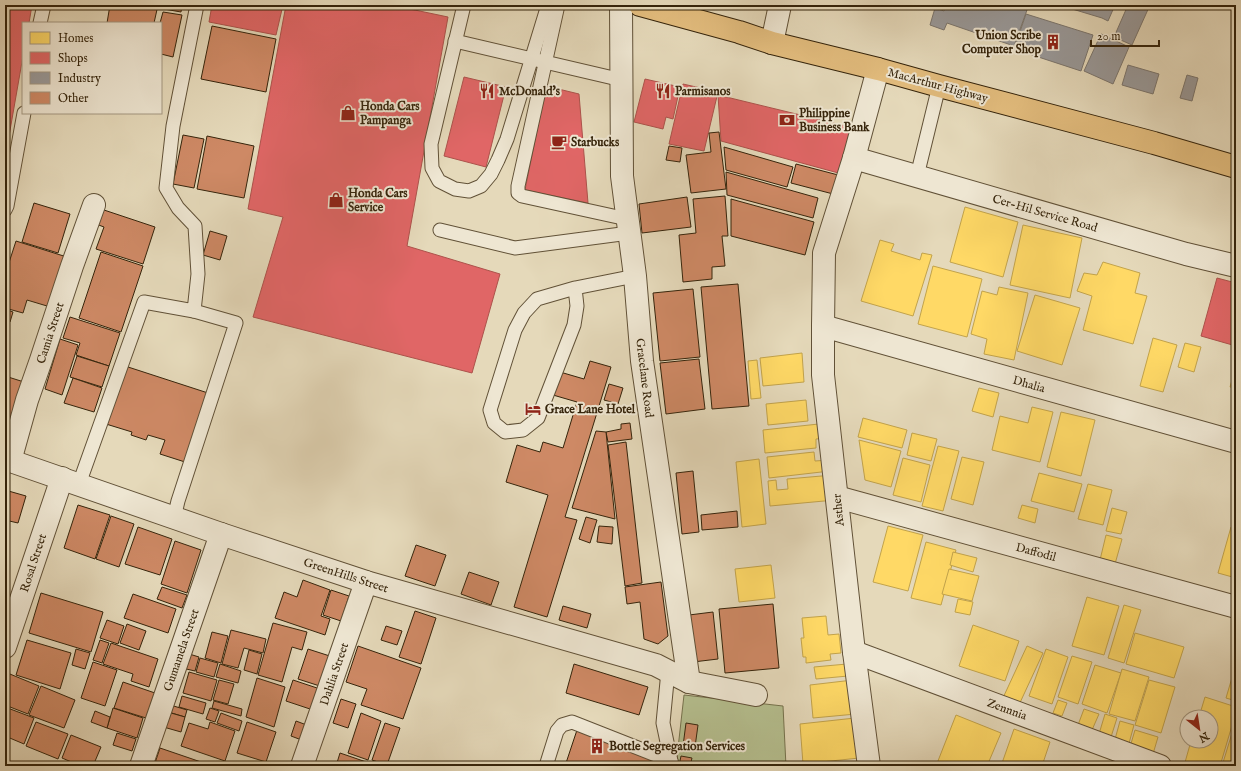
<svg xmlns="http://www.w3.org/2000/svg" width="1241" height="771" viewBox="0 0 1241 771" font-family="'IM FELL English',serif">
	<rect width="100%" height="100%" fill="#e5d9ba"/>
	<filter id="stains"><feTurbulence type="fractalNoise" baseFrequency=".005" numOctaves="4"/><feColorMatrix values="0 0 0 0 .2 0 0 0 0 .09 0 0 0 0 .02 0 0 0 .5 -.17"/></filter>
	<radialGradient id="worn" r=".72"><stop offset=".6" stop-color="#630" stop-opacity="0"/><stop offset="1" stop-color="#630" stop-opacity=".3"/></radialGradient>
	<path fill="#b5bf8f" stroke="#75724d" d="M684 695 783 706 786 766H676Z"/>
	<g fill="#ffd966" stroke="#c2a34b">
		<path d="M965 207 1018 222 1003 277 950 262Z"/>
		<path d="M1023 225 1082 238 1070 298 1010 285Z"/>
		<path d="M880 240 894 244 891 251 920 260 922 253 932 255 913 316 861 301Z"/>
		<path d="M1103 262 1140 273 1135 293 1147 296 1133 344 1083 330 1092 296 1077 291 1084 273 1097 275Z"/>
		<path d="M933 266 982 279 967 337 918 324Z"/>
		<path d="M999 287 1028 293 1014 360 984 354 987 339 971 334 982 291 997 295Z"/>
		<path d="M1035 295 1080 308 1062 365 1017 351Z"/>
		<path d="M1153 338 1177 345 1163 392 1140 386Z"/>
		<path d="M1185 343 1201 347 1194 372 1178 367Z"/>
		<path d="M802 353 804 382 763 386 760 358Z"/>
		<path d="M757 360 761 398 751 399 748 361Z"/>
		<path d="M1236 366V388L1230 387Z"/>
		<path d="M979 388 999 393 993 417 972 411Z"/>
		<path d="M806 400 808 421 768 425 766 404Z"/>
		<path d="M1032 407 1053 412 1040 462 992 450 1000 416 1028 423Z"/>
		<path d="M1061 412 1095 420 1081 476 1047 467Z"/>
		<path d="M863 418 907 430 902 448 858 437Z"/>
		<path d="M828 423 829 438 816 439V448L765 453 763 430Z"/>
		<path d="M912 433 937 439 931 461 907 455Z"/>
		<path d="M859 440 901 451 891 487 865 480Z"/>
		<path d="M938 446 959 451 943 511 922 506Z"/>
		<path d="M814 452 815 461 829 460 830 471 769 478 767 457Z"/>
		<path d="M962 457 984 462 973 505 951 499Z"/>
		<path d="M903 458 930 465 921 502 893 495Z"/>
		<path d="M759 459 766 524 742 527 736 462Z"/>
		<path d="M1039 473 1082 484 1074 512 1031 501Z"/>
		<path d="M833 475 835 500 770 506 768 481 776 480 777 490 788 489 787 479Z"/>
		<path d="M1088 484 1112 490 1103 525 1078 519Z"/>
		<path d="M1022 505 1038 509 1035 523 1018 518Z"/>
		<path d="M1112 508 1127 512 1121 534 1106 531Z"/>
		<path d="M888 526 923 535 908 591 873 582Z"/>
		<path d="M1231 527 1236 529V578L1218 573Z"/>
		<path d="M1106 535 1122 539 1115 564 1100 560Z"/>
		<path d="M926 542 956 550 941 605 911 598Z"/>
		<path d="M953 552 977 558 973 572 950 565Z"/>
		<path d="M771 565 775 598 739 602 735 569Z"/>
		<path d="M949 569 979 576 972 601 942 594Z"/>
		<path d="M1087 597 1119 606 1104 655 1072 646Z"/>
		<path d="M958 599 973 602 970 615 955 612Z"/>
		<path d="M1124 605 1141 610 1124 663 1108 658Z"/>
		<path d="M826 616 828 635 839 634 841 653 830 654 831 660 806 663V657H803L801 638H804L802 618Z"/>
		<path d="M973 625 1019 641 1005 681 959 666Z"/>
		<path d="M1135 633 1184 647 1174 678 1126 664Z"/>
		<path d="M1027 646 1043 653 1018 707 1002 700Z"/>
		<path d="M1046 649 1068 657 1052 704 1029 696Z"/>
		<path d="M1072 656 1092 662 1078 704 1058 697Z"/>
		<path d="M847 664 848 676 816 679 814 667Z"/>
		<path d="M1236 664V701L1226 698Z"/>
		<path d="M1095 665 1121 673 1107 713 1082 704Z"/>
		<path d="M1122 669 1149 677 1135 721 1109 714Z"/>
		<path d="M853 680 856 714 813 718 810 685Z"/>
		<path d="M1149 680 1175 687 1161 733 1135 725Z"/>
		<path d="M1205 697 1236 707V712L1220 766H1184L1191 741H1211V717H1199Z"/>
		<path d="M1058 700 1067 703 1062 716 1053 713Z"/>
		<path d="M1084 709 1099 714 1092 730 1078 725Z"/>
		<path d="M1105 714 1117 718 1111 737 1099 734Z"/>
		<path d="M956 715 1001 733 987 766H936Z"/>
		<path d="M855 718 859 758 803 764 800 724Z"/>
		<path d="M1236 720V766H1222Z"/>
		<path d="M1120 721 1134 725 1128 747 1114 743Z"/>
		<path d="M1014 729 1050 742 1042 766H1001Z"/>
		<path d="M1135 730 1158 737 1153 754 1130 747Z"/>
	</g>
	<g fill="#e06666" stroke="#ad524b">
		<path d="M5 5H32L29 23H23V56L5 159Z"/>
		<path d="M212 5H283L276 35 209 22Z"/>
		<path d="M286 5H391L448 17 407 246 500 274 472 373 253 317 283 217 248 209Z"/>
		<path d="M464 77 506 87 486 167 444 156Z"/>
		<path d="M645 79 680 87 673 119 666 117 663 129 634 122Z"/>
		<path d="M683 84 718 92 704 151 669 144Z"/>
		<path d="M546 86 579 94 588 203 525 190Z"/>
		<path d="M718 95 854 128 842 174 721 141Z"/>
		<path d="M1217 278 1236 283V346L1201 336Z"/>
	</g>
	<g fill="#999" stroke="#7b766e">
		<path d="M946 5H1013L1027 10 1014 46 947 23 944 30 930 25 935 8 944 11Z"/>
		<path d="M1059 5H1115L1108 21 1102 18Z"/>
		<path d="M1128 5H1150L1132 45 1114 37Z"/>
		<path d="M1026 14 1093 35 1081 71 1014 49Z"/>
		<path d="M1101 34 1129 47 1113 84 1084 71Z"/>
		<path d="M1128 65 1159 74 1153 94 1122 85Z"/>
		<path d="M1187 75 1198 78 1192 101 1180 98Z"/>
	</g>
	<g fill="#ce8965" stroke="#35240b">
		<path d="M110 5H158L154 23H107Z"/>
		<path d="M165 5H182L181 12 164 9Z"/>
		<path d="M163 12 182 15 173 57 161 54 160 23Z"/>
		<path d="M212 26 276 39 266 92 201 79Z"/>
		<path d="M719 132 726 189 691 193 686 155 711 152 709 133Z"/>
		<path d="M183 135 204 139 194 188 173 184Z"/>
		<path d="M207 136 254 146 244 198 197 189Z"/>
		<path d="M669 146 682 148 680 162 666 160Z"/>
		<path d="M724 147 793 167 787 187 726 170Z"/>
		<path d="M796 164 842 176 837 195 791 183Z"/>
		<path d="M726 172 818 198 813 218 727 195Z"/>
		<path d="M725 196 728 236H722L725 266 712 267V279L683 282 679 235 696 233 693 199Z"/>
		<path d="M687 197 691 227 642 233 639 204Z"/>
		<path d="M731 199 814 222 805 255 731 236Z"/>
		<path d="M34 203 70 214 58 253 22 242Z"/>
		<path d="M101 209 155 227 143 264 96 249 104 227 96 224Z"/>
		<path d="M210 231 227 236 220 260 203 255Z"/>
		<path d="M16 241 70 258 47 306 27 300 23 313 5 308V275Z"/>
		<path d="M101 252 143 266 121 332 79 318Z"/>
		<path d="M738 284 749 406 712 409 701 287Z"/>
		<path d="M693 289 700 357 660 361 653 293Z"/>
		<path d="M5 309 13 312 10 322 5 321Z"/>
		<path d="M70 317 120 333 109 366 76 355 80 343 63 338Z"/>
		<path d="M60 339 78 345 62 395 45 389Z"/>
		<path d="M77 356 109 366 102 387 70 377Z"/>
		<path d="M699 359 705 409 666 414 660 363Z"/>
		<path d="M590 361 611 367 565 517 577 520 547 617 514 607 548 495 506 482 517 445 540 452 543 442 563 448 577 402 553 395 560 372 584 379Z"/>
		<path d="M125 366 208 393 185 462 160 454 165 440 148 435 146 440 131 435 132 432 106 424Z"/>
		<path d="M5 376 24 382 9 426 5 425Z"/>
		<path d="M73 378 102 388 94 412 64 403Z"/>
		<path d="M609 384 623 388 618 404 604 400Z"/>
		<path d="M630 423 632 439 608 442 606 432 621 429V424Z"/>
		<path d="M596 431 606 432 615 519 572 508Z"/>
		<path d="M626 442 642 583 625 586 608 445Z"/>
		<path d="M693 471 699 532 682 534 676 473Z"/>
		<path d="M5 490 26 496 18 523 5 520Z"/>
		<path d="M78 505 110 515 95 559 64 548Z"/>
		<path d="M737 511 738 527 702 530 701 515Z"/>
		<path d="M111 516 134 524 119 567 96 559Z"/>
		<path d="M586 517 597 520 590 543 579 539Z"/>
		<path d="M599 526 613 527 612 544 597 542Z"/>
		<path d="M138 527 172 539 160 575 125 564Z"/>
		<path d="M175 541 201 550 187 593 161 584Z"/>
		<path d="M416 545 446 555 435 586 405 576Z"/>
		<path d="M469 572 499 582 491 605 461 594Z"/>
		<path d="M303 580 330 590 321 616 330 619 325 635 275 618 284 592 297 597Z"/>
		<path d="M661 582 668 636 658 644 644 639 640 602 627 604 625 587Z"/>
		<path d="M162 587 187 595 182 608 157 599Z"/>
		<path d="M331 590 349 596 341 621 323 615Z"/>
		<path d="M41 593 103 612 91 652 29 633Z"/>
		<path d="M133 594 176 609 168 633 124 618Z"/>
		<path d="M773 604 779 668 725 673 719 609Z"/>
		<path d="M563 606 591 614 587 628 559 620Z"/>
		<path d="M415 611 436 618 421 664 399 657Z"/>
		<path d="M713 612 718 659 693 662 689 615Z"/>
		<path d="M107 620 124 626 118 644 100 638Z"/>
		<path d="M273 623 307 632 302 650 292 647 282 682 258 675Z"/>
		<path d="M127 624 146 631 139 650 120 643Z"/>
		<path d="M386 626 402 631 397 645 381 640Z"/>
		<path d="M231 630 266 639 263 653 244 648 238 668 222 664Z"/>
		<path d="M212 632 228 636 221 663 205 658Z"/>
		<path d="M27 640 71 653 60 689 16 675Z"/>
		<path d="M100 640 109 643 102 663 93 660Z"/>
		<path d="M111 643 158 659 149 687 131 681 133 674 103 664Z"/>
		<path d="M358 646 421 668 403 719 361 705 367 689 346 682Z"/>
		<path d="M76 649 90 653 85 669 72 665Z"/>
		<path d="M308 649 336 658 326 688 298 679Z"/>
		<path d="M249 650 262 654 257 674 244 670Z"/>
		<path d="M186 653 199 657 195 671 182 668Z"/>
		<path d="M200 658 218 663 214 677 196 672Z"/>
		<path d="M93 662 117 670 105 706 81 698Z"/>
		<path d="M220 664 241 671 238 683 216 677Z"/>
		<path d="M574 664 648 687 639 715 566 693Z"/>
		<path d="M5 672 39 686 28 714 5 705Z"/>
		<path d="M189 672 217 680 211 701 183 693Z"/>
		<path d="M257 678 285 687 274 727 246 717Z"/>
		<path d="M219 680 234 684 228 704 213 700Z"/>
		<path d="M293 680 326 691 319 712 286 701Z"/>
		<path d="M123 682 155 693 146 718 114 708Z"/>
		<path d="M41 686 75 700 64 728 29 715Z"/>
		<path d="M182 696 206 703 203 714 179 707Z"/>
		<path d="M341 699 356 704 348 728 333 723Z"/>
		<path d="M214 701 242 709 241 716 212 708Z"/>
		<path d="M167 704 187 710 185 717 165 711Z"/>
		<path d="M5 707 34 718 24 744 5 736Z"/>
		<path d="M113 708 143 718 137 738 107 728Z"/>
		<path d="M210 708 219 711 215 722 206 719Z"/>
		<path d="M95 711 110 717 107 728 91 722Z"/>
		<path d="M164 711 185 717 181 732 160 726Z"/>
		<path d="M221 713 242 721 239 731 217 723Z"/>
		<path d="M361 713 381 721 368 760 348 753Z"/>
		<path d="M296 721 312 727 307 742 291 736Z"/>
		<path d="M36 722 68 734 58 759 26 746Z"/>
		<path d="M210 722 235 731 225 761 181 746 189 723 208 729Z"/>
		<path d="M247 722 276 732 266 762 237 753Z"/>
		<path d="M385 723 400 728 387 765 372 760Z"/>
		<path d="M686 723 698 725 695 747 683 746Z"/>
		<path d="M577 730 667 766H565Z"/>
		<path d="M117 733 136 739 132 751 113 745Z"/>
		<path d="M71 735 101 747 93 766H81L62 758Z"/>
		<path d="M160 748 204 763 203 766H154Z"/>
		<path d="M340 753 378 766H336Z"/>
		<path d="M681 756 692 758 690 766H679Z"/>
		<path d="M251 763 260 766H250Z"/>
	</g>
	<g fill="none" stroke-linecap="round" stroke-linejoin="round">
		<defs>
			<g id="lane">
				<path d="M464 5 431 144 432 168 439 181 455 189 469 191 481 186 491 174 498 160 507 139 548 5"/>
				<path d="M558 5 518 186V193L522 196 627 219"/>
				<path d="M40 23 44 5"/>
				<path d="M455 41 622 80"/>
				<path d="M917 176 939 86"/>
				<path d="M5 210 7 206 24 113"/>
				<path d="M440 230 515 248 629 233"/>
				<path d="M575 288 577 306 574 325 538 418 523 430 505 432 494 423 490 410 515 330 524 313 537 299 575 288 635 276"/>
				<path d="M79 484 144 302 194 311 198 274 195 226 178 208 166 188 173 126 197 5"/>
				<path d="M174 518 178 501 236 323 194 311"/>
				<path d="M668 671 663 723 671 761 670 766"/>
				<path d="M546 766 557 731 562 725 572 722 671 761"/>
			</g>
			<g id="street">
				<path d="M621 5 622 176 635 276 642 361 689 682"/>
				<path d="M772 43 780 5"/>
				<path d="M854 158 1186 254 1236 266"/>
				<path d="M823 326 1236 442"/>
				<path d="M5 459 221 534 366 582 656 665 689 682 756 695"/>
				<path d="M10 461 27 400 41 360 72 266 94 205"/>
				<path d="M837 497 1236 607"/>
				<path d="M5 647 62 478"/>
				<path d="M854 652 1160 766"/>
				<path d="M141 766 221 534"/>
				<path d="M302 766 366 582"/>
				<path d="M869 766 854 652 823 375V326L824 253 854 158 878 69"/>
			</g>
			<path id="highway" d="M640 5 739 32 772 43 878 69 939 86 1154 143 1236 167"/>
		</defs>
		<use href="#lane" stroke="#615137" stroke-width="15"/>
		<use href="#street" stroke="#615137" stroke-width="24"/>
		<use href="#highway" stroke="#35240b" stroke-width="24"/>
		<use href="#lane" stroke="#eee6d2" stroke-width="13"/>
		<use href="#street" stroke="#eee6d2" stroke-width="22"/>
		<use href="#highway" stroke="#e2bc7d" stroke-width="22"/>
	</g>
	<defs>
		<symbol id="building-bare" viewBox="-9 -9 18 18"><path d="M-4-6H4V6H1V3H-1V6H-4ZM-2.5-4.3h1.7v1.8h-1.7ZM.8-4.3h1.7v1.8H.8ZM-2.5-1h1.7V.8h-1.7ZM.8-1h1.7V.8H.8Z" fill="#8f2418" stroke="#eee6d2" stroke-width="2.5" paint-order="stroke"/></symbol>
		<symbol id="restaurant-bare" viewBox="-9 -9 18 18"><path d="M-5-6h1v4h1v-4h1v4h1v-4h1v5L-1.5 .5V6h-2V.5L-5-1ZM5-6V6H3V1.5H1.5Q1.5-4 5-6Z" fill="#8f2418" stroke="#eee6d2" stroke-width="2.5" paint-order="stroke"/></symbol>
		<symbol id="shop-bare" viewBox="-9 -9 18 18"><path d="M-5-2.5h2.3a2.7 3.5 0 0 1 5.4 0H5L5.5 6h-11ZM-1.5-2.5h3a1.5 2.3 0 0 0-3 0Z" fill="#8f2418" stroke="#eee6d2" stroke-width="2.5" paint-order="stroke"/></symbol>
		<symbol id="bank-bare" viewBox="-9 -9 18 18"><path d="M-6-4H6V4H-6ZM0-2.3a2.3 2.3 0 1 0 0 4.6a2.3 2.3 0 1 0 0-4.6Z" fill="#8f2418" stroke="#eee6d2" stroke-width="2.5" paint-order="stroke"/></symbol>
		<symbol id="cafe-bare" viewBox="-9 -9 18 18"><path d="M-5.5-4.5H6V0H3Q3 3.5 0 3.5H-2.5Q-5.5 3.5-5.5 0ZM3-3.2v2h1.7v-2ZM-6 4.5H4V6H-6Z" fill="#8f2418" stroke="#eee6d2" stroke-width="2.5" paint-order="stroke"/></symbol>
		<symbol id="hotel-bare" viewBox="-9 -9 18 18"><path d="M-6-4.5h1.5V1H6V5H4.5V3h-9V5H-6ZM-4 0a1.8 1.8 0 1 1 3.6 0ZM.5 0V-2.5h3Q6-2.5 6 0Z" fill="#8f2418" stroke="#eee6d2" stroke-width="2.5" paint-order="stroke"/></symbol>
	</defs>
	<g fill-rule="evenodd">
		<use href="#building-bare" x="1042" y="31" width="22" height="22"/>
		<use href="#restaurant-bare" x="476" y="80" width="22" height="22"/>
		<use href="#restaurant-bare" x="652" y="80" width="22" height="22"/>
		<use href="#shop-bare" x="337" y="102" width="22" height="22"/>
		<use href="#bank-bare" x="776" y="109" width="22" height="22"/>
		<use href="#cafe-bare" x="548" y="131" width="22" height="22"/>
		<use href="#shop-bare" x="325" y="189" width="22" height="22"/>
		<use href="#hotel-bare" x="522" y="398" width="22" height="22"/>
		<use href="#building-bare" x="586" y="735" width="22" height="22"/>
	</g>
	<g text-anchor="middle" stroke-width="4" stroke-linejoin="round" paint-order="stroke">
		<g font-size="12" font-weight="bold" fill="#35240b" stroke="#eee6d2" text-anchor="start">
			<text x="1041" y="39" text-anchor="end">Union Scribe<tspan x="1041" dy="14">Computer Shop</tspan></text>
			<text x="499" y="95">McDonald's</text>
			<text x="675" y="95">Parmisanos</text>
			<text x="360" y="110">Honda Cars<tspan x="360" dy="14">Pampanga</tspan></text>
			<text x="799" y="117">Philippine<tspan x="799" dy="14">Business Bank</tspan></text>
			<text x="571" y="146">Starbucks</text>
			<text x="348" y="197">Honda Cars<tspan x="348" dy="14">Service</tspan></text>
			<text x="545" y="413">Grace Lane Hotel</text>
			<text x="609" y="750">Bottle Segregation Services</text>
		</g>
		<g font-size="12" fill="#35240b" stroke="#eee6d2">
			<text transform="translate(938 85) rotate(15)" y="4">MacArthur Highway</text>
			<text transform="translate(1045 213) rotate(16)" y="4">Cer-Hil Service Road</text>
			<text transform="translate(50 333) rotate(-72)" y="4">Camia Street</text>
			<text transform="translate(645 378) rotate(83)" y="4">Gracelane Road</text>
			<text transform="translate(1029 384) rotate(16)" y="4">Dhalia</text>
			<text transform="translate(838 510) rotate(-96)" y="4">Asther</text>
			<text transform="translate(1036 552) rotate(15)" y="4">Daffodil</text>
			<text transform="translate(33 563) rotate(-72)" y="4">Rosal Street</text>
			<text transform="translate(346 575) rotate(18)" y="4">GreenHills Street</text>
			<text transform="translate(181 650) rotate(-71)" y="4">Gumamela Street</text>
			<text transform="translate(334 674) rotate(-71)" y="4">Dahlia Street</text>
			<text transform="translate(1007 709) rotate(20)" y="4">Zennnia</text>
		</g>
	</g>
	<rect width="1241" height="771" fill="none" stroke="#e5d9ba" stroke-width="20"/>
	<rect x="6" y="6" width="1229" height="759" fill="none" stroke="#35240b" stroke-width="2"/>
	<rect x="10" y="10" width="1221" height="751" fill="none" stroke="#35240b"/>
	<rect x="22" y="22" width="140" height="92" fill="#eee6d2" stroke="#a49882"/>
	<rect x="30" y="32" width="20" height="12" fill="#ffd966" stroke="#a49882"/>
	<text x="58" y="42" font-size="12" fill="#35240b">Homes</text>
	<rect x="30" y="52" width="20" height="12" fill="#e06666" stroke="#a49882"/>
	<text x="58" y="62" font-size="12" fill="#35240b">Shops</text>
	<rect x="30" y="72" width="20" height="12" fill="#999999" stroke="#a49882"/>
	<text x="58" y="82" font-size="12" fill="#35240b">Industry</text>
	<rect x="30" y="92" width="20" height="12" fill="#ce8965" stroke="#a49882"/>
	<text x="58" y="102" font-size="12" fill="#35240b">Other</text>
	<g transform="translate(1199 729) rotate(150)"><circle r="19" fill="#eee6d2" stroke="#a49882"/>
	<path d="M0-3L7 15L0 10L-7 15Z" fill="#8f2418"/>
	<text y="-6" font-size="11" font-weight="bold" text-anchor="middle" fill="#35240b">N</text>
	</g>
	<path d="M1091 40v6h68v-6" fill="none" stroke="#35240b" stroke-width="2"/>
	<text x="1097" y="40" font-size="12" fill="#35240b" stroke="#eee6d2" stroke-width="3" paint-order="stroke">20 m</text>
	<rect width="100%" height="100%" filter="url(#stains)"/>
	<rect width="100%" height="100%" fill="url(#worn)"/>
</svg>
